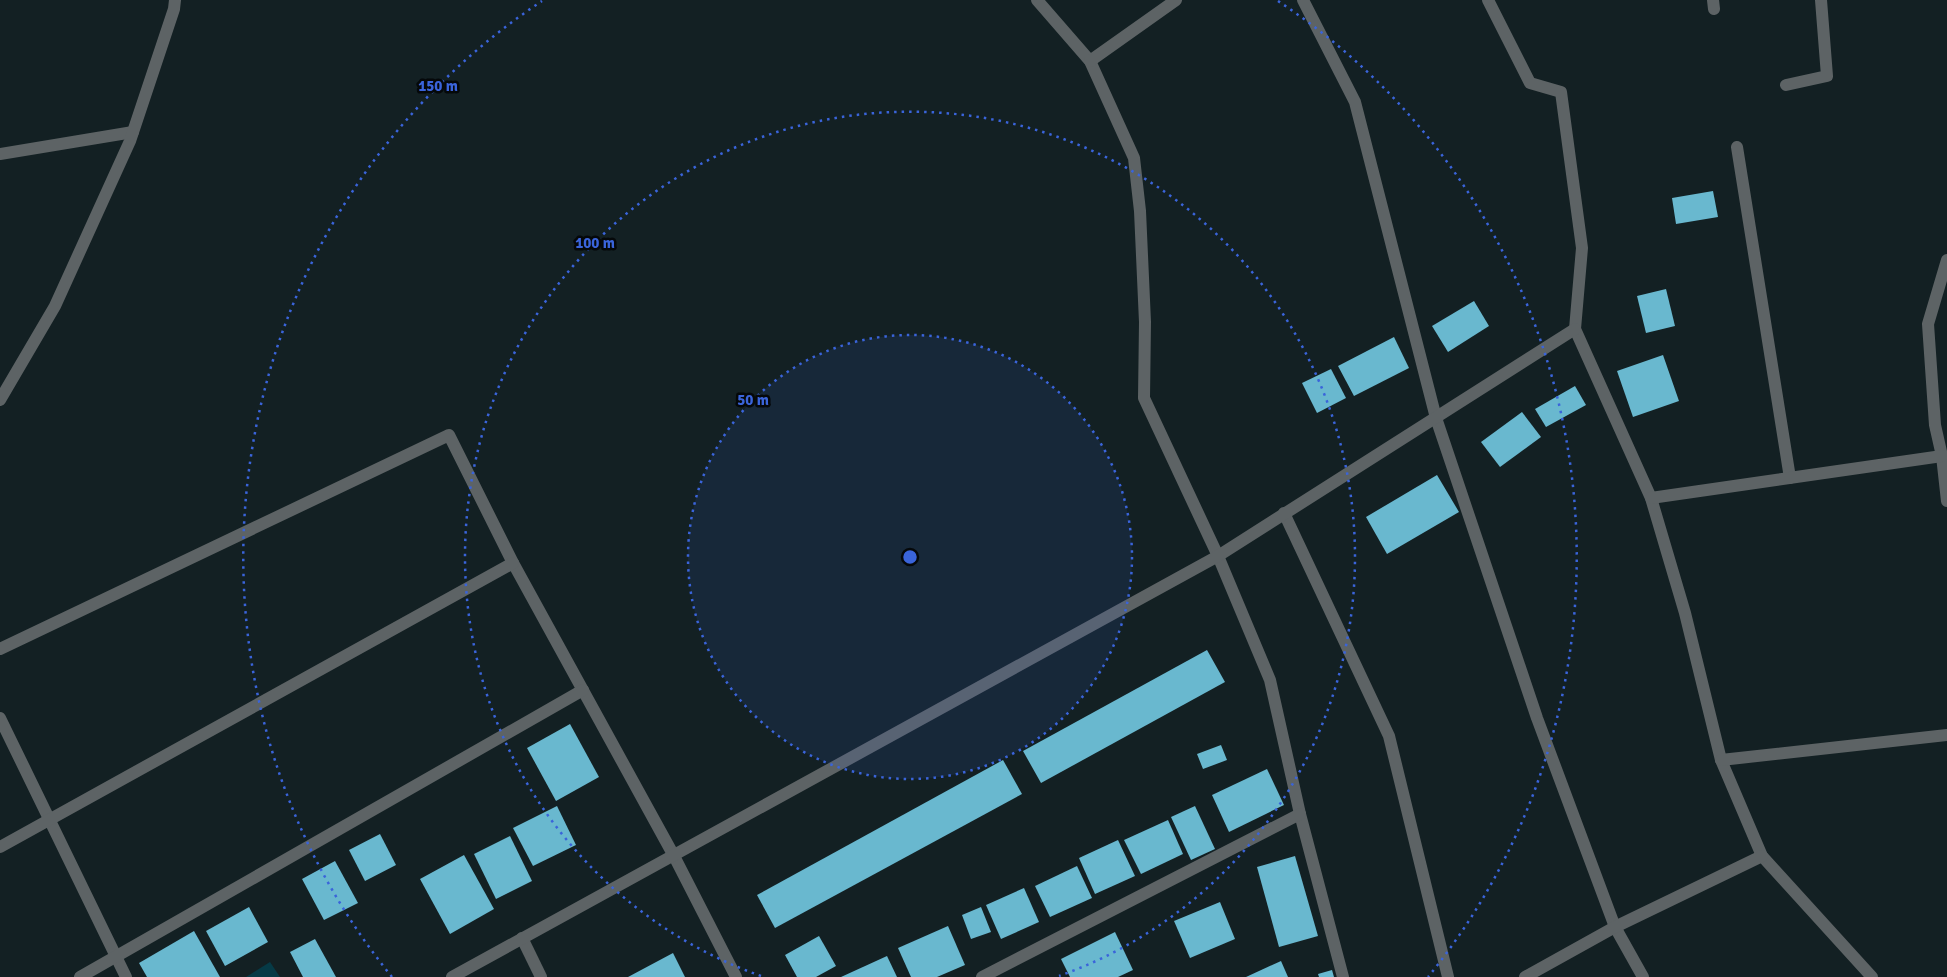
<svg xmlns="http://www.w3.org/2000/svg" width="1947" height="977" viewBox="0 0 1947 977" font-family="Signika,sans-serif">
	<rect width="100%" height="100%" fill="#132023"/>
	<path fill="#063a46" d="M270 962 280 977H246Z"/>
	<g fill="#69b8cf">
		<path d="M1713 191 1718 217 1676 224 1672 198Z"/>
		<path d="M1666 289 1675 326 1646 333 1637 296Z"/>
		<path d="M1474 301 1489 326 1448 352 1432 326Z"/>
		<path d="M1394 337 1409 368 1354 396 1338 366Z"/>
		<path d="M1663 355 1679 401 1633 417 1617 371Z"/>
		<path d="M1331 369 1346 398 1317 413 1302 383Z"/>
		<path d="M1575 386 1586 405 1546 427 1535 409Z"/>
		<path d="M1522 412 1541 437 1500 467 1481 442Z"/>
		<path d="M1437 475 1459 512 1387 554 1366 517Z"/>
		<path d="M1207 650 1225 682 1041 783 1023 751Z"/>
		<path d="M570 724 599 777 556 801 527 748Z"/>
		<path d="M1221 745 1227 760 1203 769 1197 754Z"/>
		<path d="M1003 760 1022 794 775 928 757 895Z"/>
		<path d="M1267 769 1284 805 1229 832 1212 795Z"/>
		<path d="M557 806 576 845 533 866 513 828Z"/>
		<path d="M1195 806 1215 849 1191 860 1171 817Z"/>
		<path d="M1168 820 1183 854 1141 874 1124 840Z"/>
		<path d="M380 834 396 865 365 881 349 850Z"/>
		<path d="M510 836 532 881 496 899 474 854Z"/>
		<path d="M1118 840 1135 876 1095 894 1079 858Z"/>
		<path d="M464 855 494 909 450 934 420 879Z"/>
		<path d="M1295 856 1318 936 1279 947 1257 867Z"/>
		<path d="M335 861 358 903 324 920 302 879Z"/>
		<path d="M1077 866 1092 898 1050 917 1035 886Z"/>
		<path d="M1024 888 1039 922 1001 939 986 905Z"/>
		<path d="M1220 902 1235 939 1190 958 1174 921Z"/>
		<path d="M249 907 268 942 225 966 206 931Z"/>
		<path d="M981 907 991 932 971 939 962 915Z"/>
		<path d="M948 926 965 965 937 977H911L898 948Z"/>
		<path d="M194 931 220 977H147L139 963Z"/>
		<path d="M1115 932 1133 970 1118 977H1070L1061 959Z"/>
		<path d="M819 936 836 966 816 977H797L785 955Z"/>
		<path d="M315 939 336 977H303L290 952Z"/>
		<path d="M673 953 685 977H628Z"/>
		<path d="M887 956 897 977H841Z"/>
		<path d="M1281 961 1288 977H1246Z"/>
		<path d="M1332 970 1334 977H1319L1318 974Z"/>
	</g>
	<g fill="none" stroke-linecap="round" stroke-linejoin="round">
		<g stroke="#5d6365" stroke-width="12">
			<path d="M1037 0 1090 61 1134 158 1140 211 1145 322 1144 398 1218 556 1270 680 1300 814 1343 977"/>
			<path d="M1303 0 1355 102 1436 418 1537 718 1615 927 1643 977"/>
			<path d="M1488 0 1530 83 1561 92 1582 248 1575 329 1651 498 1685 613 1721 760 1762 856 1872 977"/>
			<path d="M1713 0 1714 9"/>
			<path d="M1090 61 1176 0"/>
			<path d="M1786 85 1827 76 1821 0"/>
			<path d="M1737 147 1790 478"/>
			<path d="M0 154 133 132"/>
			<path d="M1947 260 1928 324 1935 425 1942 456 1947 501"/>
			<path d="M0 400 55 306 130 141 174 9 175 0"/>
			<path d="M1651 498 1942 456"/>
			<path d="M1284 513 1389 736 1448 977"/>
			<path d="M0 649 449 435 513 563 674 856 736 977"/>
			<path d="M0 718 126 977"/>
			<path d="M1721 760 1947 735"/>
			<path d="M0 847 513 563"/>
			<path d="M522 938 541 977"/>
			<path d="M80 977 583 690"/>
			<path d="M452 977 1218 556 1575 329"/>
			<path d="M982 977 1300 814"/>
			<path d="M1525 977 1615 927 1762 856"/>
		</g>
	</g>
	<circle cx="910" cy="557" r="222" fill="#3a64da" fill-opacity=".12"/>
	<g fill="none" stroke="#3a64da" stroke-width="2.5" stroke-dasharray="2.5 5">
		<circle cx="910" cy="557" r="222"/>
		<path d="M761 976A445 445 0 1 1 1059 976"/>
		<path d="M392 977A667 667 0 0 1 542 1M1278 1A667 667 0 0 1 1428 977"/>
	</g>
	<circle cx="910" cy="557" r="8" fill="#3a64da" stroke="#05080a" stroke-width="2.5"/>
	<g font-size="15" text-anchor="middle" font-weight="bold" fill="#3a64da" stroke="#05080a" stroke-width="5" stroke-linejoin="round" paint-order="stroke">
		<text x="438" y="91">150 m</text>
		<text x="595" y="248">100 m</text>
		<text x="753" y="405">50 m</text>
	</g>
</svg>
